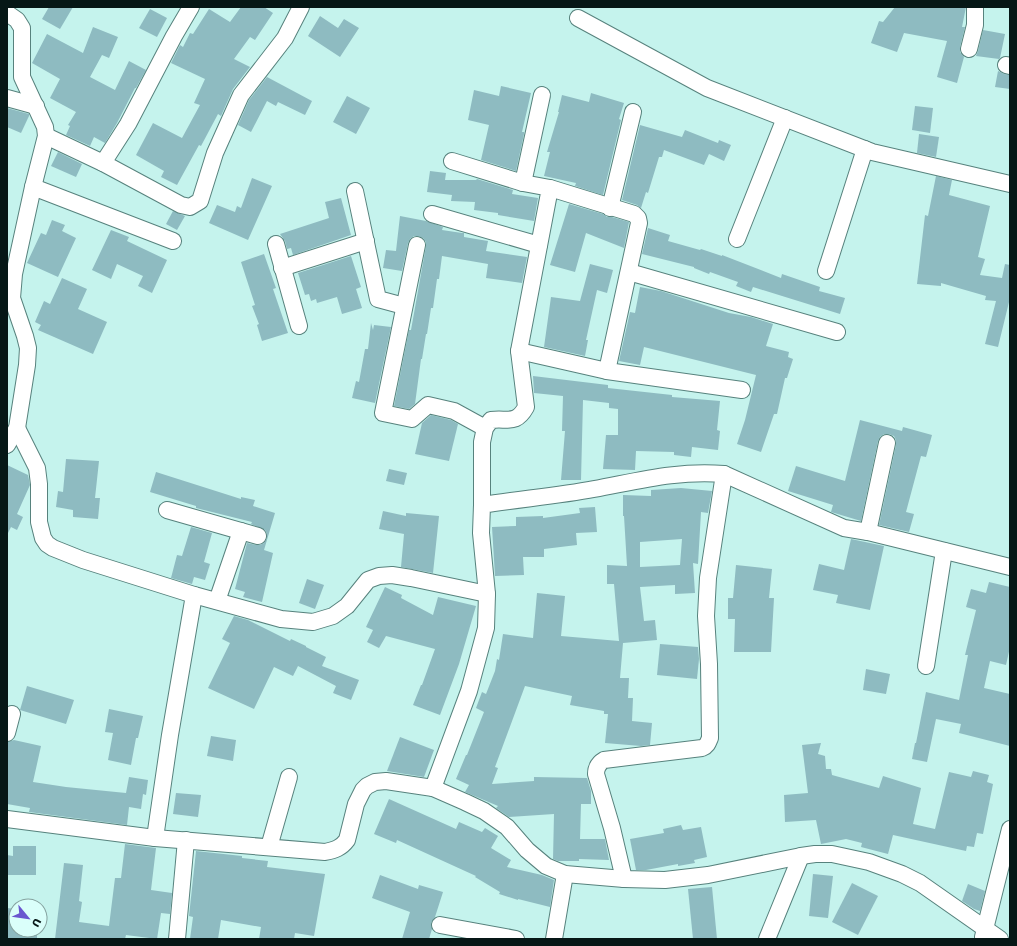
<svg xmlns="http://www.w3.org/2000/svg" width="1017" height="946" viewBox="0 0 1017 946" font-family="'Work Sans',sans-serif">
	<rect width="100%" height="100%" fill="#c5f3ed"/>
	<g fill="#8ebbc1" fill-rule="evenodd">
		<path d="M49 7H73L60 29 42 19Z"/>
		<path d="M241 7H264L273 13 255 40 250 37 234 59 250 67 233 89 221 116 218 114 201 146 199 145 177 185 161 177 164 171 136 155 153 123 182 138 200 105 194 103 205 79 171 63 180 45 183 47 190 33 193 34 209 9 230 22Z"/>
		<path d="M895 7H966L962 27H965L960 47V52L964 57 957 83 937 77 947 41 904 33 897 52 871 43 879 21 883 22Z"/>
		<path d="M150 9 167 18 157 37 139 28Z"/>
		<path d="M320 16 338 28 344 19 359 28 340 57 308 36Z"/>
		<path d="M93 27 118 37 109 58 102 55 90 77 115 90 129 61 146 70 136 88H135L117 123 105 143 94 137 90 146 66 135 70 126 68 125 76 112 50 98 60 79 32 63 47 34 83 53Z"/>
		<path d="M983 30 1005 34 1000 58 999 59 976 56 978 51Z"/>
		<path d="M998 71 1004 74 1010 75V89L995 87Z"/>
		<path d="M267 77 312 101 305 115 278 102 276 106 267 101 251 132 238 125 249 100Z"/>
		<path d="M501 86 531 93 522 132H524V134L516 171 481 160 489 125 468 120 474 90 499 96Z"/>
		<path d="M591 93 624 103 619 119 621 120 603 195 575 186 576 183 544 176 550 152H547L559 112H558L562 95 589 102Z"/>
		<path d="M347 96 370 108 356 134 333 122Z"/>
		<path d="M915 106 933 108 930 133 912 130Z"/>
		<path d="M7 108 29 114V116L21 133 7 127Z"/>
		<path d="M640 125 682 137 685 130 718 143 719 140 731 145 724 161 709 154 704 165 664 150 662 157H659L648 193 646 192 641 208 637 205 622 200Z"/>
		<path d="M919 134 939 137 936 157 917 153Z"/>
		<path d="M58 152 82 164 76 177 51 166Z"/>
		<path d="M430 171 446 173 445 180H476L477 179 513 190 512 194 538 198 534 221 498 215V213L474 210 475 202 451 201 452 195 427 192Z"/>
		<path d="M936 176 952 180 949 195 990 206 978 257 985 259 980 275 1002 278 1005 264 1010 265V302H1009L998 347 985 344 996 301 985 300 986 296 941 283V286L917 284 925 215 928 216Z"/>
		<path d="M252 178 272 186 248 240 209 223 217 205 235 212 237 206 241 208Z"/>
		<path d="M341 198 351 235 293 255 291 248 287 249 285 241 280 234 329 218 325 202Z"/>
		<path d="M569 204 603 214 607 217H612L629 222 624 248 586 233 575 272 550 265Z"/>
		<path d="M173 211 185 216 177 230 166 224Z"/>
		<path d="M400 216 426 221 443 227 442 230 462 233H464V237L488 241 486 251 527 257 522 283 486 278 488 264 442 256 439 279H437L433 308H431L427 334H426L422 359H421L415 404 409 409 394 406 409 330H411L426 246V242L423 238 418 236H414L410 239 408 243 402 271 383 268 386 250 396 251Z"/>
		<path d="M52 220 65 225 62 231 76 238 58 277 27 263 41 233 46 235Z"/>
		<path d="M648 228 670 235 668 241 700 250 701 249 722 256V255L781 278 782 274 820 287 819 291 845 298 840 314 753 287 751 292 736 286 738 282 710 272 709 274 694 268V267L642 254Z"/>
		<path d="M111 230 129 237 127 241 167 260 152 293 138 286 143 276 117 264 111 279 92 270Z"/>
		<path d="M264 254 276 288 273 289 288 333 262 341 257 325 259 324 252 306 255 305 241 262Z"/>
		<path d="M351 256 361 287 356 289 362 308 342 314 337 297 317 303 316 299 311 301 309 294 305 295 298 273Z"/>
		<path d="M590 264 613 270 607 293 597 290 586 340H588L585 356 544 347 551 297 580 301Z"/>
		<path d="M62 278 87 289 78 309 107 322 93 354 38 330 41 325 35 322 44 301 50 304Z"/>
		<path d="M640 287 661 291 729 313 751 317 773 324 766 346 789 352 788 357 793 359 787 378H785L777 414H774L761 452 737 444 745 420 756 375 644 347 640 365 619 361 630 312 635 313Z"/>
		<path d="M371 323 373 330 374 325 391 327 375 403 352 398 356 381 359 382 365 349H368Z"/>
		<path d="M533 376 608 385V388L672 395V397L720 401 717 430 720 431 718 450 692 447 691 457 674 455V452L636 451 635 470 603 469 606 435H618V409L609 408V403L583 400 581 480H561L565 431H562L563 396 534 393Z"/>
		<path d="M431 415 451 420 458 424 449 461 415 454 422 423Z"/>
		<path d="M860 420 902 431 903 427 932 435 926 457 921 456 906 512 914 514 909 532 879 525 896 445V440L894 436 889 434H884L880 437 878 441 861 521 831 512 833 505 788 491 796 466 845 481Z"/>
		<path d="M66 459 99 461 95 498H100L98 519 73 517V510L56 507 58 491 63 492Z"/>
		<path d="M7 465 28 475 30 485 17 514 23 517 17 530 11 527 7 535Z"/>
		<path d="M389 469 407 473 404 485 386 481Z"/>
		<path d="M156 472 241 499V497L255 500 253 506 275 513 264 550 273 553 262 602 243 597 245 592 235 589 247 543 256 545H260L264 543 267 538V534L265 530 251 524 252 522 196 508V506L150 492Z"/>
		<path d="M681 488 712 491 708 513 701 512 698 564 693 563 695 593 675 594V585L640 587 644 621 655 620 657 640 623 643 620 678H629L628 698H633L632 721 652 723 650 745 641 746 605 743 608 714H604V711L570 705 572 696 525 686 495 767 498 768 492 784 534 781V777L587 778 591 791V804H581L580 839H605L609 860 579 859V861H558L553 859 554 814 509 817 496 808 498 806 465 792 469 785 456 779 466 755H467L484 712 476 708 482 692 486 694 495 671 497 659 499 660 503 634 533 638 537 593 565 596 561 636 619 641 614 584H607V565L627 566 624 516H623V495L651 496V490ZM682 539 680 565 640 567V542Z"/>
		<path d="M595 507 597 532 576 533 577 545 544 549V557H523L524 575 495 576 492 527 516 526V517L543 516V518L580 513 579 508Z"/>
		<path d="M383 511 406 516V513L439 516 433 573 401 567 404 534 379 529Z"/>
		<path d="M191 527 212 533 204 562 210 564 205 580 194 577 192 584 171 578 177 555 182 556Z"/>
		<path d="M851 539 884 546 870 610 836 603 838 595 813 590 819 564 844 570Z"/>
		<path d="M736 565 772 569 769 598H774L771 652H734L735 619H728V598H733Z"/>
		<path d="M307 579 324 585 315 609 299 603Z"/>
		<path d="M989 582 1010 587V647L1006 665 990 661 984 688 1010 694V746L959 733 961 724 936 719 927 762 912 759 915 743H916L926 692 959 700 968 655H965L976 610 966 607 971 589 986 593Z"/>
		<path d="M385 587 402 595 401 598 433 615 438 597 476 606 459 664 440 715 413 705 421 685H422L435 649 386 636 379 648 367 642 373 630 366 627Z"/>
		<path d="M234 616 248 620 290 641 291 639 306 646V647L326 657 322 666 359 680 351 700 333 693 336 686 298 666 293 676 274 667 254 709 208 688 230 643 222 639Z"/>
		<path d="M660 644 698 647 699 659 697 679 657 675Z"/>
		<path d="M866 669 890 674 886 694 863 690Z"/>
		<path d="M27 686 74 700 66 724 20 710Z"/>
		<path d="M109 709 143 716 138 738H136L131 765 108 760 113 733 105 732Z"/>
		<path d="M211 736 236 740 233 761 207 756Z"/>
		<path d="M400 737 434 750 424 777 387 771Z"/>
		<path d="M14 740 41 746 33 782 66 787 126 793 129 777 148 780 146 795 143 794 141 809 129 807 127 825 29 812 30 808 7 804V742Z"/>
		<path d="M821 743 818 754 825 756 826 769H831L832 775 879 788 883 776 921 788 913 824 935 829 949 772 971 777 973 771 989 775 987 782 993 784 983 834 977 833 974 847 967 846 966 851 893 835 888 854 861 847 862 843 846 839 821 844 816 820 785 822 784 795 808 793 802 745Z"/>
		<path d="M176 793 201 795 198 817 173 814Z"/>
		<path d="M389 799 456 829 459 822 482 832 485 828 498 836 491 848 511 860 507 867 542 875 554 880 550 907 518 899V900L499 894 500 892 475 877 476 876 397 840 396 843 374 834Z"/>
		<path d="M681 825 683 830 701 827 707 857 694 860 695 863 678 866V864L646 870H636L630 839 664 833 663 829Z"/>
		<path d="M125 844 156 848 151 890 172 893 170 914 161 913 157 939 126 935 125 939H55L64 863 83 865 79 901 82 902 79 922 109 926 115 878H121Z"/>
		<path d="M13 846H36V875H7V855L13 856Z"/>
		<path d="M196 851 242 856V858L268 861 267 867 325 874 314 936 295 933 294 939H259L261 927 221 920 218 939H190L193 917 189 916Z"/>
		<path d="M813 874 833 876 828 918 809 916Z"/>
		<path d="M380 875 418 889 419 885 443 892 435 917 431 923 432 929 429 939H402L410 912 372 898Z"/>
		<path d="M852 883 878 896 858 935 832 922Z"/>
		<path d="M968 884 985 891 980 911 974 909 962 901Z"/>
		<path d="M712 887 717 939H693L688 889Z"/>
		<path d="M7 908 16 909V930H37V939H7Z"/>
	</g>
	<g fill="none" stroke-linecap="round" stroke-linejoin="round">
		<defs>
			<g id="minor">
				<path d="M7 13 17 20 22 28V77L45 127 46 136 33 187 14 274 12 298 25 336 28 348 27 365 17 428 7 445"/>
				<path d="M578 18 707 88 872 152 1010 184"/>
				<path d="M969 49 975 25V7"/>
				<path d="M1006 65 1010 66"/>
				<path d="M7 98 36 106"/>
				<path d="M46 136 103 163 181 205 190 207 200 201 215 153 241 95 285 38 301 7"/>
				<path d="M452 161 523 183 550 188 519 351 526 407C516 425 508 418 491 420L485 428 482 442V505"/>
				<path d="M103 163 128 124 174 36 191 7"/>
				<path d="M523 183 542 95"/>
				<path d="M33 187 173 241"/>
				<path d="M355 191 378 299 404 306"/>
				<path d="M610 208 633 112"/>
				<path d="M432 214 539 245"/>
				<path d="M737 239 785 118"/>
				<path d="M276 244 299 326"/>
				<path d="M417 245 383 413 412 419 428 405 454 411 485 428"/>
				<path d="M282 268 366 241"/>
				<path d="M826 271 865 149"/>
				<path d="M629 272 837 332"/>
				<path d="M519 351 607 371 639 223 638 218 634 214 550 188"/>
				<path d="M607 371 742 390"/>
				<path d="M17 428 37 468 39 484V522L43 538 47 544 53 548 83 560 194 595 281 619 313 622 333 616 347 606 368 580 379 576 392 575 411 578 487 594"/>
				<path d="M167 510 258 536"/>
				<path d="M868 532 887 443"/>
				<path d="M217 601 241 531"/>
				<path d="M926 666 944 551"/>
				<path d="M7 733 12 714"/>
				<path d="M433 788 469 691 486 628 487 594 481 533 482 505C519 499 557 496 594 489 638 481 678 470 724 474L844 528 868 532 1010 567"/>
				<path d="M7 819 155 838 325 852C335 850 341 848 347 840L356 804 363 790 367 786 375 782 386 781 433 788 465 802 484 811 507 827 527 850 546 866 565 874 624 879 665 880 708 875 801 856 815 854H832L869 862 902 874 920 883 1000 939"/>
				<path d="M155 838 170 735 194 595"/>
				<path d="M269 847 289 777"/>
				<path d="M624 879 612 828 596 774C596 767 599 763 604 760L702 748C707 746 708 743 710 738L709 664 706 616 708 578 724 474"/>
				<path d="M440 925 516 939"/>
				<path d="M983 937 1010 829"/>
				<path d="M177 939 186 840"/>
				<path d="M554 939 565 874"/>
				<path d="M767 939 801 856"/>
			</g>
		</defs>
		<use href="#minor" stroke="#57827d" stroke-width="18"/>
		<use href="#minor" stroke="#fff" stroke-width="16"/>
	</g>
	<rect width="1017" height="946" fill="none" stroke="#061716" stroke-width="16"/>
	<g transform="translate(28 918) rotate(119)"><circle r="19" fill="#dafffa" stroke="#85a29f"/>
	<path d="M0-3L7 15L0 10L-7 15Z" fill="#6956cf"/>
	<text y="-6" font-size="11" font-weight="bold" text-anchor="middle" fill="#061716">U</text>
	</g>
</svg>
